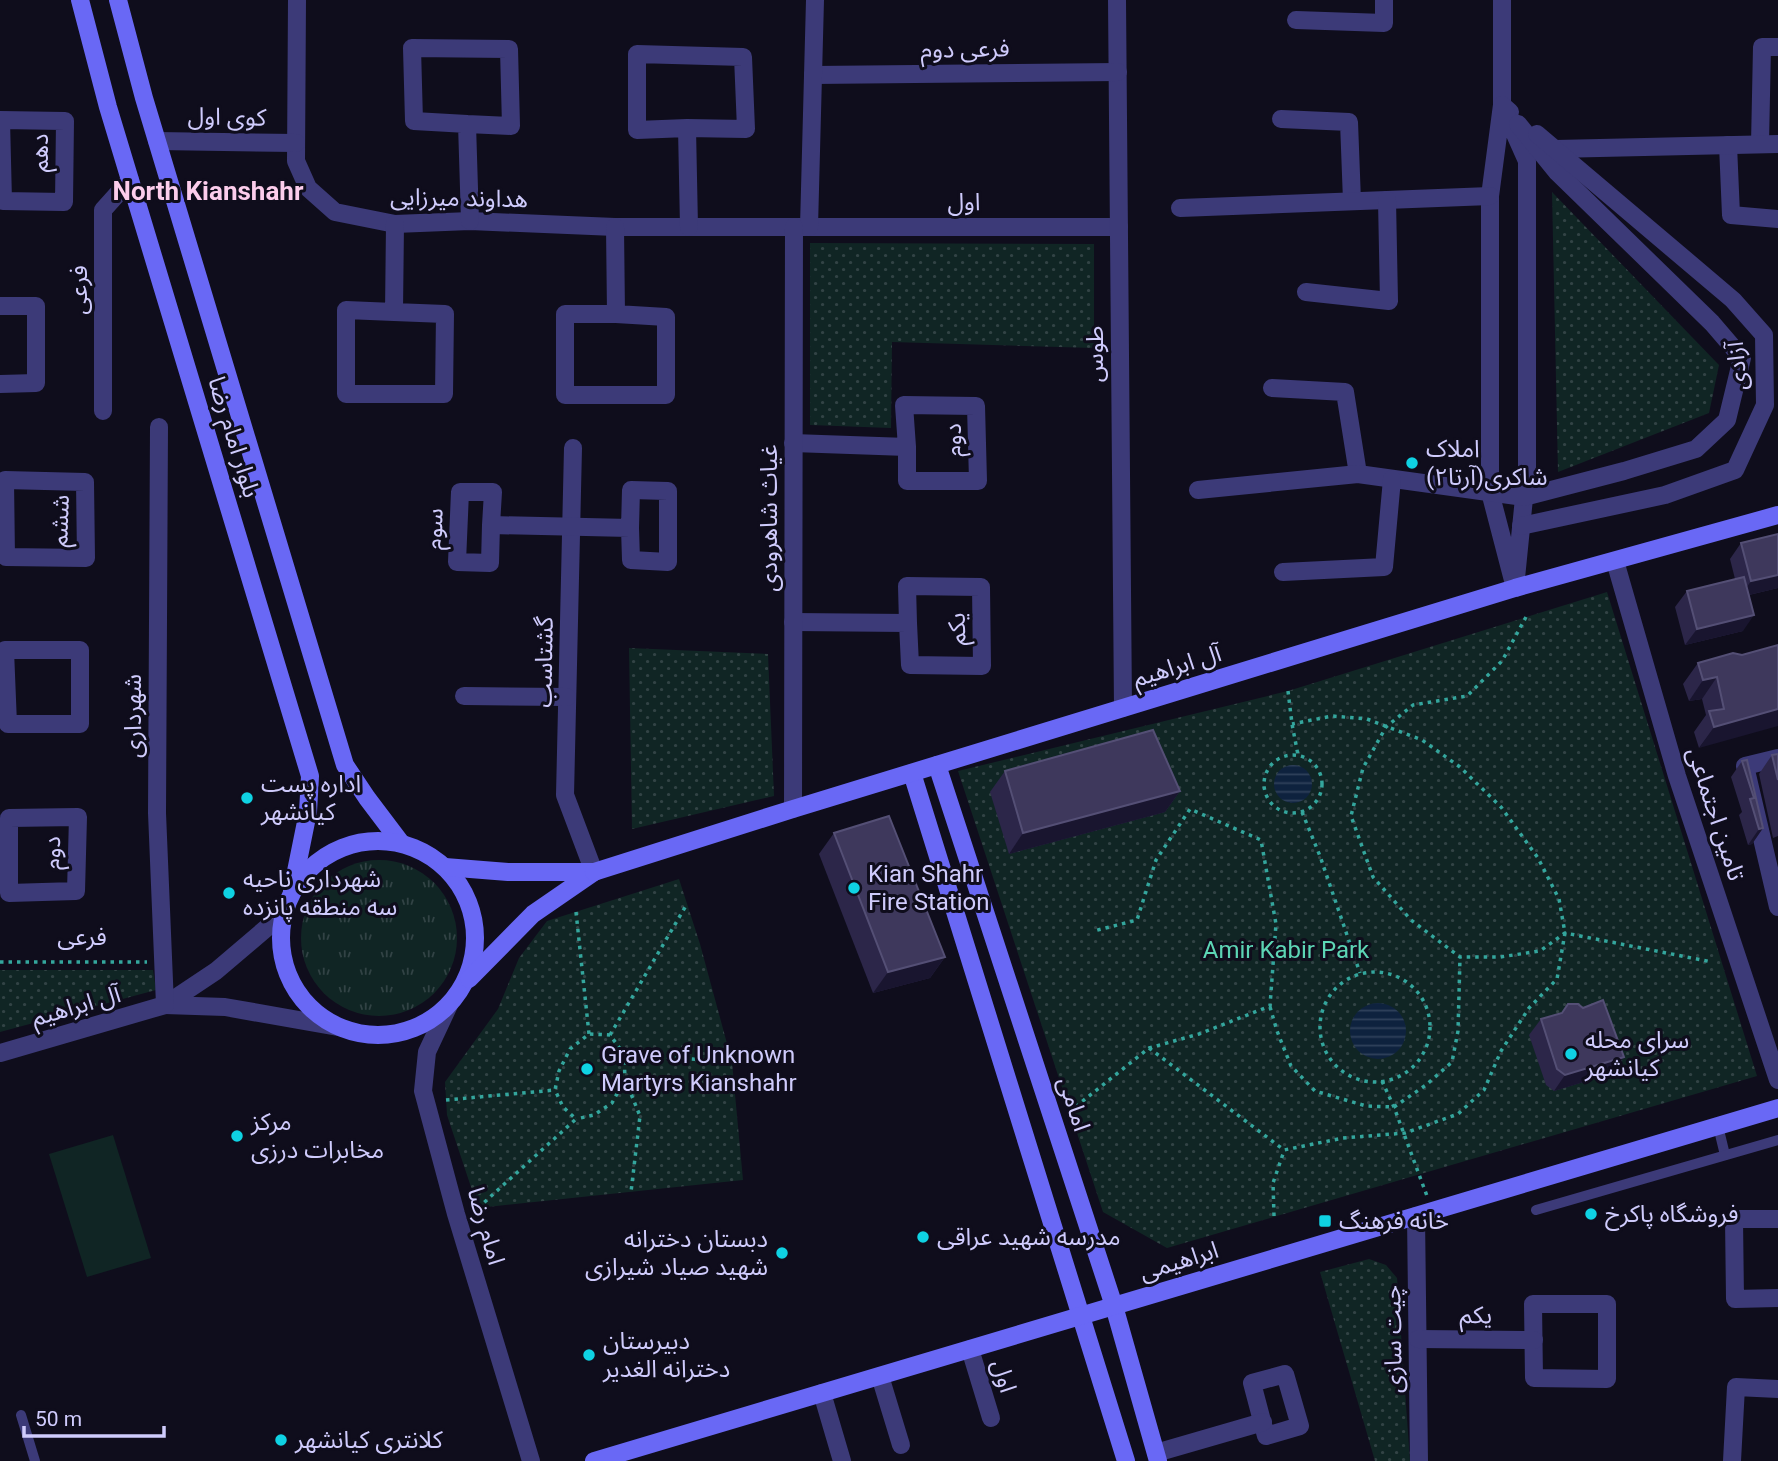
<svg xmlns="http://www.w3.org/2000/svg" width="1778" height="1461" viewBox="0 0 1778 1461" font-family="Roboto,'Noto Sans Arabic',sans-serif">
	<defs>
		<pattern id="grass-tufts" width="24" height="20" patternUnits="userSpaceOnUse" patternTransform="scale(1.75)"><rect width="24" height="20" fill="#102524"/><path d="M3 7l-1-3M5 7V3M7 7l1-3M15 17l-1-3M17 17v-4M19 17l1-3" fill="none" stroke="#324345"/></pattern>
		<pattern id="park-dots" width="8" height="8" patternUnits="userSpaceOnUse" patternTransform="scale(1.75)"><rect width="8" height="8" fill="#102524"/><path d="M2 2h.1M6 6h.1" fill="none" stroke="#324345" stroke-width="1.8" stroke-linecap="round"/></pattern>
		<pattern id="water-rules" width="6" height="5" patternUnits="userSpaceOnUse" patternTransform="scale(1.75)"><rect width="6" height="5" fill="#0e223e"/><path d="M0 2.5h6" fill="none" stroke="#30415b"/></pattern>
	</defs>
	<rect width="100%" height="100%" fill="#0f0d1c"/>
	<circle fill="url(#grass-tufts)" cx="379" cy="938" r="78"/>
	<g fill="url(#park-dots)">
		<path d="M1552 192 1719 365 1709 413 1558 472Z"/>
		<path d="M810 243 1094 244V348L892 342 891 428 810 425Z"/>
		<path d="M1607 592 1757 1076 1167 1248 1103 1212 958 771 1288 691Z"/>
		<path d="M629 648 768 654 774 796 632 829Z"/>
		<path d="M679 879 700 944 732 1062 743 1180 478 1208 447 1115 445 1082 498 1009 519 958 547 921Z"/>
		<path d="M0 970H153L156 990 0 1032Z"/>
		<path d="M1369 1259 1386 1265 1397 1278 1410 1461H1375L1320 1272Z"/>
	</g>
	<path fill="#102524" d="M113 1135 151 1258 87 1277 49 1154Z"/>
	<g fill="url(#water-rules)">
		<circle cx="1293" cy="784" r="19"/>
		<circle cx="1378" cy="1031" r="28"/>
	</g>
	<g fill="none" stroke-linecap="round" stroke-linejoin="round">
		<g stroke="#34a69d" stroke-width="3.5" stroke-dasharray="3.5 5" stroke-linecap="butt">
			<path d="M1526 617 1502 661 1467 696 1413 705 1386 727 1363 768 1351 816 1373 877 1411 920 1460 957H1500L1540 951 1565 933 1712 962"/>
			<path d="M1288 691 1292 724 1298 755"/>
			<circle cx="1293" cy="784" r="29"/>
			<path d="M1302 812 1320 856 1360 973"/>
			<path d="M576 912 589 1034"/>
			<path d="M0 962H147"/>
			<circle cx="1375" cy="1027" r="55"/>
			<path d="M1270 1007 1277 1031 1291 1066 1315 1091 1366 1106 1394 1107 1426 1085 1452 1062 1458 1031 1460 957"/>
			<path d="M610 1035 687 904"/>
			<path d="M1149 1048 1284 1150 1343 1138 1405 1133 1458 1114 1484 1090 1501 1051 1529 1008 1557 979 1565 933 1559 899 1538 858 1501 807 1460 767 1422 740 1367 719 1332 716 1292 724"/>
			<path d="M624 1054 732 1062"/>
			<path d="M625 1079 640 1116 631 1192"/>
			<path d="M1382 1081 1394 1107 1427 1196"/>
			<path d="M446 1100 555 1090"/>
			<path d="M1069 1112 1149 1048 1199 1034 1270 1006 1276 924 1261 840 1190 809 1156 860 1137 920 1094 931"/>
			<path d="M478 1208 576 1119 563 1107 555 1090 559 1071 570 1049 589 1034 610 1035 624 1054 625 1079 612 1103 594 1115 576 1119"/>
			<path d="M1274 1216 1273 1183 1284 1151"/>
		</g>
		<g stroke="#3c3a78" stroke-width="10">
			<path d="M1718 1126 1725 1155"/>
			<path d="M1536 1210 1778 1140"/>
			<path d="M21 1415 35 1461"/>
		</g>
		<g stroke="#3c3a78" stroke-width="18">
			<path d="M297 0 296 161 308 188 335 212 395 224 470 221 615 227H1119"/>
			<path d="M1117 0 1123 708"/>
			<path d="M1502 0V105L1510 112"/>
			<path d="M1296 20 1384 23V0"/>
			<path d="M813 75 1118 72"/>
			<path d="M1502 105 1527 161V468L1515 588 1490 492V196Z"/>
			<path d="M1281 119 1349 122 1352 201"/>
			<path d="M1 120 65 121 64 202 3 201Z"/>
			<path d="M467 124 414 121 412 48 509 49 511 126 467 124 470 221"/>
			<path d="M687 128 637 130V54L743 57 746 129 687 128 689 227"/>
			<path d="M157 141 296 143"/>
			<path d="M1760 144 1762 47H1778"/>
			<path d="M1728 145 1731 215 1778 219"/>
			<path d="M1555 149 1778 144"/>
			<path d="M1180 208 1490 196"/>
			<path d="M615 227 616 314H565V395H666V317L616 314"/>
			<path d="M809 227 815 0"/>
			<path d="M1306 292 1389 301 1387 200"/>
			<path d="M0 306H36V383L0 384"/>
			<path d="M394 312 445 314 444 394H346V310L394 312 395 224"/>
			<path d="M1272 388 1345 392 1358 474"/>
			<path d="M103 411V210L130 180"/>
			<path d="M793 443 907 447 904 405 976 406 978 481H907V447"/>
			<path d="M573 448 565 795 594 872"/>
			<path d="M5 480 85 482 86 558 6 557Z"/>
			<path d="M1198 490 1358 474 1524 497 1624 471 1696 449 1727 420 1742 358 1712 323 1557 172 1518 124"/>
			<path d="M491 525 490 563 457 562 460 492H493L491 525 630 528 631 490 668 491V562L631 560 630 528"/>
			<path d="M1521 526 1665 495 1735 470 1765 405 1764 335 1733 300 1537 134"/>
			<path d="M1615 561 1677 776 1778 1080"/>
			<path d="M1283 572 1384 567 1392 479"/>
			<path d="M793 622 908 623 907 586 981 587 982 666 910 665 908 623"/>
			<path d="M5 650H80V724H8Z"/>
			<path d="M464 696 567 697"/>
			<path d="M1778 758 1745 766 1778 907"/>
			<path d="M793 809 794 227"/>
			<path d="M78 817 76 891 9 893V818Z"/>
			<path d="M283 914 216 971 165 1005 225 1007 338 1027"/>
			<path d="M449 1005 427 1052 423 1091 456 1214 531 1461"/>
			<path d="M0 1053 165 1005 157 813 159 427"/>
			<path d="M1416 1216 1419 1461"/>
			<path d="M1778 1219H1734L1735 1299 1778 1298"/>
			<path d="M1533 1304H1607V1379L1534 1378Z"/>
			<path d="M1418 1339 1534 1340"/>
			<path d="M970 1349 991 1418"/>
			<path d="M1285 1374 1300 1426 1266 1436 1252 1383Z"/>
			<path d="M880 1376 901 1445"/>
			<path d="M822 1393 842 1461"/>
			<path d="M1156 1453 1263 1422"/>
			<path d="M1732 1461 1736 1387 1778 1389"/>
		</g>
		<g stroke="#6968f5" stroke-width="18">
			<path d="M80 0 108 107 310 776 308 812 292 891"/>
			<path d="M118 0 144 98 345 765 367 798 401 843"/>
			<path d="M937 765 1114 1306 1158 1461"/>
			<path d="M912 773 1126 1461"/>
			<circle cx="378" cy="938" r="97"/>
			<path d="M445 867 508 872H594L533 914 469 979"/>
			<path d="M594 872 793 809 1515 588 1778 515"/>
			<path d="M594 1461 1778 1108"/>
		</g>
	</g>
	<g fill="#2c2649">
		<path d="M1778 534V588L1749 595 1743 631 1685 645 1675 607 1687 591 1735 579 1730 559 1741 543Z"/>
		<path d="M1778 645 1699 748 1694 732 1706 715 1702 699 1689 701 1683 684 1698 663 1742 655Z"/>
		<path d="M1778 754V836L1773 838 1759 774 1772 755Z"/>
		<path d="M1742 761 1763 828 1752 844 1748 845 1739 815 1742 812 1731 777Z"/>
		<path d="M1005 771 1180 791 1165 812 1009 854 990 792Z"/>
		<path d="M834 833 945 957 930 978 873 993 819 854Z"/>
		<path d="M1541 1019 1613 1073 1554 1091 1546 1085 1529 1035Z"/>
	</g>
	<g fill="#19152f">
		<path d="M1778 575V588L1740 597 1751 581Z"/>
		<path d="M1754 615 1743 631 1685 645 1697 629Z"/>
		<path d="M1717 677 1702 699 1689 701 1703 680Z"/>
		<path d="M1778 709V726L1699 748 1714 727Z"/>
		<path d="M1180 791 1165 812 1009 854 1023 833Z"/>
		<path d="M1763 828 1752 844 1748 845 1759 829Z"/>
		<path d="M945 957 930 978 873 993 888 972Z"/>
		<path d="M1624 1057 1613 1073 1554 1091 1565 1075Z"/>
	</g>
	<g fill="#3e385c" stroke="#544f75" stroke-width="2">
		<path d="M1778 534V575L1751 581 1741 543Z"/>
		<path d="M1744 577 1754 615 1697 629 1687 591Z"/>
		<path d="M1778 645V709L1714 727 1709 711 1724 709 1717 677 1703 680 1698 663 1733 653 1742 655Z"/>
		<path d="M1153 730 1180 791 1023 833 1005 771Z"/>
		<path d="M1778 754V780L1772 755Z"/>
		<path d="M1747 760 1763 828 1759 829 1750 799 1754 798 1742 761Z"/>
		<path d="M889 816 945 957 888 972 834 833Z"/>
		<path d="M1603 1000 1624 1057 1565 1075 1557 1069 1541 1019 1562 1013 1568 1004H1578L1583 1008Z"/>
	</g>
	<g fill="#0fd2e3" stroke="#0f0d1c" stroke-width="2.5">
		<circle cx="1412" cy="463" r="7"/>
		<circle cx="247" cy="798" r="7"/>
		<circle cx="854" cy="888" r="7"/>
		<circle cx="229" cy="893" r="7"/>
		<circle cx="1571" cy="1054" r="7"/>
		<circle cx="587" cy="1069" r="7"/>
		<circle cx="237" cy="1136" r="7"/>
		<circle cx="1591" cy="1214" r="7"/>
		<rect x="1318" y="1214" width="14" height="14" rx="3.5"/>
		<circle cx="923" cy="1237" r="7"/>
		<circle cx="782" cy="1253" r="7"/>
		<circle cx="589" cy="1355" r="7"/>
		<circle cx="281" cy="1440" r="7"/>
	</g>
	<g text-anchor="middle" stroke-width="6" stroke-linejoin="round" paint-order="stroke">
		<g font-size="24" fill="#cfcbfc" stroke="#0f0d1c">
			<text transform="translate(965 49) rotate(-1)" y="8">فرعی دوم</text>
			<text transform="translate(227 117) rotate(1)" y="8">کوی اول</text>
			<text transform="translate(40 153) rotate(-90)" y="8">دهم</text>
			<text transform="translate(459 198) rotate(1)" y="8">هداوند میرزایی</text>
			<text x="964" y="210">اول</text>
			<text transform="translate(79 290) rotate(-90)" y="8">فرعی</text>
			<text transform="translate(1095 354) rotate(-90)" y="8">طوس</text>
			<text transform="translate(1737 366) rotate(-95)" y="8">آزادی</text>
			<text transform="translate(234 437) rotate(73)" y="8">بلوار امام رضا</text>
			<text transform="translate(953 440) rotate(-91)" y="8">دوم</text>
			<text transform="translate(769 518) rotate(-90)" y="8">غیاث شاهرودی</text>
			<text transform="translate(60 521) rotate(-88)" y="8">ششم</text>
			<text transform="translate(434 529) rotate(-88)" y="8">سوم</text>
			<text transform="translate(957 629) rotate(-91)" y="8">یکم</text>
			<text transform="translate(544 662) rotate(-89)" y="8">گشتاسب</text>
			<text transform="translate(1177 666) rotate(-17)" y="8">آل ابراهیم</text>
			<text transform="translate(133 716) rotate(-90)" y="8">شهرداری</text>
			<text transform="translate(1716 814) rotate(72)" y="8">تامین اجتماعی</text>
			<text transform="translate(52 853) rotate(-89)" y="8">دوم</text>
			<text x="82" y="945">فرعی</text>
			<text transform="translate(76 1006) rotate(-16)" y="8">آل ابراهیم</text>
			<text transform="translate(1074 1104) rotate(72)" y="8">امامی</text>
			<text transform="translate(486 1226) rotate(74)" y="8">امام رضا</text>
			<text transform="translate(1179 1261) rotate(-17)" y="8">ابراهیمی</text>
			<text transform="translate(1476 1315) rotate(1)" y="8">یکم</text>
			<text transform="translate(1393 1339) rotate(-91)" y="8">چیت سازی</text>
			<text transform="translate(1004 1376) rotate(73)" y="8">اول</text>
		</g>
		<g font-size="24" fill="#cfcbfc" stroke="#0f0d1c" text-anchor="start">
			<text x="1426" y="457">املاک<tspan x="1426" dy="28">شاکری(آرتا۲)</tspan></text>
			<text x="261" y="792">اداره پست<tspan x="261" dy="28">کیانشهر</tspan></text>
			<text x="868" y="882">Kian Shahr<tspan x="868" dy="28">Fire Station</tspan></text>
			<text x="243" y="887">شهرداری ناحیه<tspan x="243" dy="28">سه منطقه پانزده</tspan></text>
			<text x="1585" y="1048">سرای محله<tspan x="1585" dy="28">کیانشهر</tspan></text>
			<text x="601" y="1063">Grave of Unknown<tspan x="601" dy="28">Martyrs Kianshahr</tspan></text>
			<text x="251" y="1130">مرکز<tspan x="251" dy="28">مخابرات درزی</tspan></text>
			<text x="1605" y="1222">فروشگاه پاکرخ</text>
			<text x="1339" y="1229">خانه فرهنگ</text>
			<text x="937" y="1245">مدرسه شهید عراقی</text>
			<text x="768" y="1247" text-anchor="end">دبستان دخترانه<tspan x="768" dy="28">شهید صیاد شیرازی</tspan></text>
			<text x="603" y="1349">دبیرستان<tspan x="603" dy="28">دخترانه الغدیر</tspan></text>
			<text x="295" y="1448">کلانتری کیانشهر</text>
		</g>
		<g font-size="24" fill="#5dd5b5" stroke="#0f0d1c">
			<text x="1286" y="958">Amir Kabir Park</text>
		</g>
		<g font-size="26" font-weight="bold" fill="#fccdec" stroke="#0f0d1c">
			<text x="208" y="200">North Kianshahr</text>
		</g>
	</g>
	<path d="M24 1426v10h140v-10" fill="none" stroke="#cfcbfc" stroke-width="3.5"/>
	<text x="35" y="1426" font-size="21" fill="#cfcbfc" stroke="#0f0d1c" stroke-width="5" paint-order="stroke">50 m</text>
</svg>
